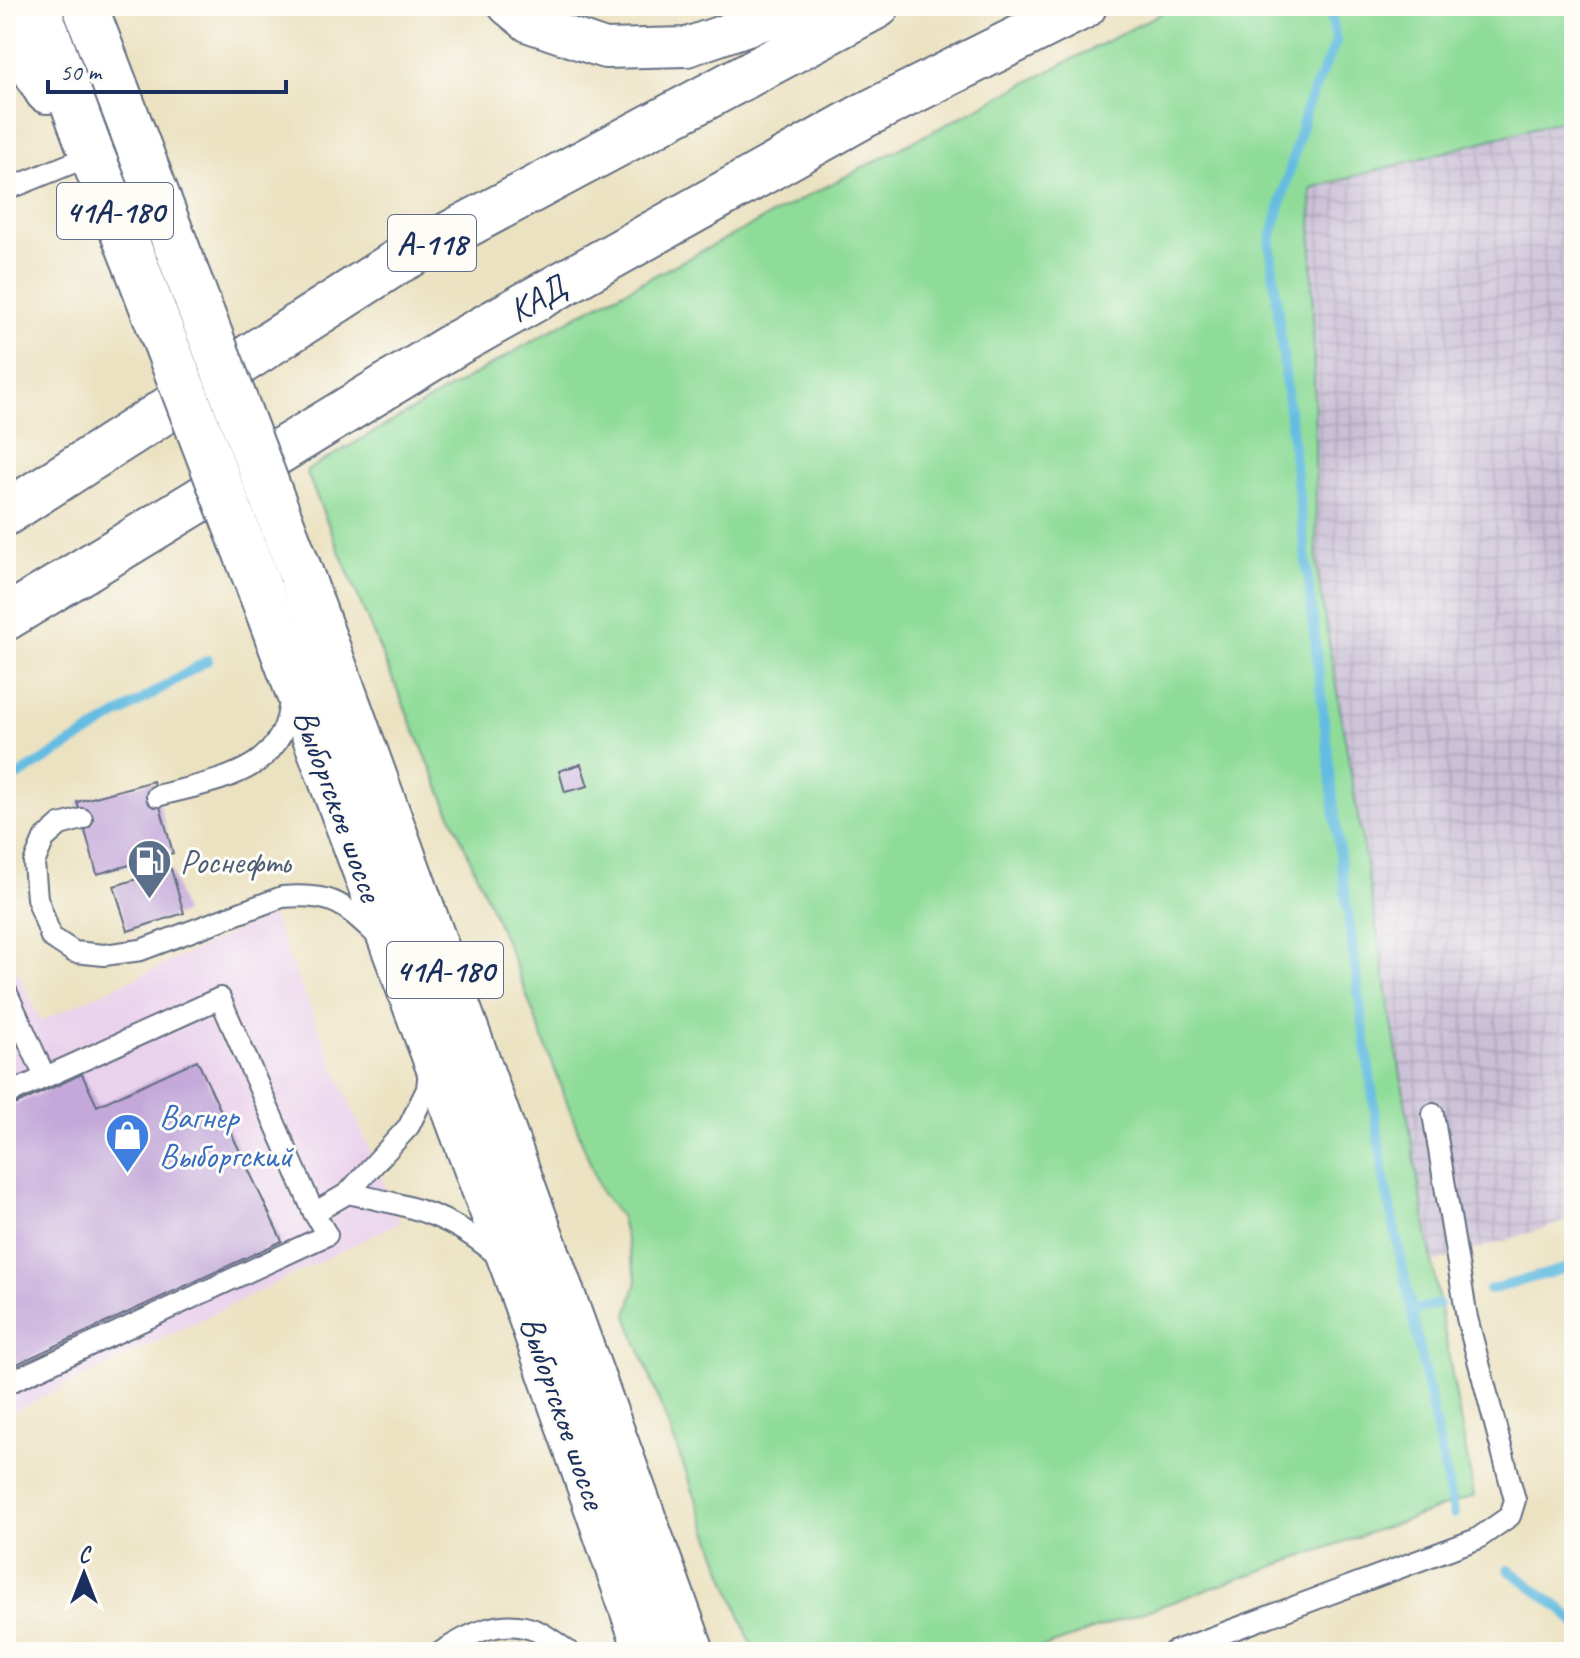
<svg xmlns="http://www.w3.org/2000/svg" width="1580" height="1658" viewBox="0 0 1580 1658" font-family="Caveat,sans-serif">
	<defs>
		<pattern id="industrial-grid" width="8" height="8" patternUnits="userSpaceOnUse" patternTransform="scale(2)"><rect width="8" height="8" fill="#cabfd6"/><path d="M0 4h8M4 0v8" fill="none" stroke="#ada4ba"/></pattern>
	</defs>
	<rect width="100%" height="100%" fill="#fdfcf7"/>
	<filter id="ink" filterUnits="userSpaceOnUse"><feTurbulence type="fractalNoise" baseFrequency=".0125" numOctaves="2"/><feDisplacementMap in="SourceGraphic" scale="16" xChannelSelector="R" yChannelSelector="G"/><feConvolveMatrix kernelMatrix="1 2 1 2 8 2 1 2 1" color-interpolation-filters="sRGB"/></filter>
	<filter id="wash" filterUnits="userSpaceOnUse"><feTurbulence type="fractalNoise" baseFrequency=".006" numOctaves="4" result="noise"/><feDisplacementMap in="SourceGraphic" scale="32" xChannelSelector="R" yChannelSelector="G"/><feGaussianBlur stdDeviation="1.8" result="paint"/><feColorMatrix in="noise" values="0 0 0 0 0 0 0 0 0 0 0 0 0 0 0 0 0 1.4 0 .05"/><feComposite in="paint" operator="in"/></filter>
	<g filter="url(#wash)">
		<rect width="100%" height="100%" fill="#ebe2c1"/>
		<path fill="#ead1ec" d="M271 915 400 1222 6 1415V947L41 1021Z"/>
		<path fill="url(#industrial-grid)" d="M1574 117V1219L1432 1263 1317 570 1311 187Z"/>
		<path fill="#8fdc99" stroke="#55867c" stroke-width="2" d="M1175 6H1574V117L1311 188 1317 570 1432 1263 1474 1496 1030 1652H754L627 1316 637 1281 620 1216 601 1192 511 954 383 657 306 471 580 314Z"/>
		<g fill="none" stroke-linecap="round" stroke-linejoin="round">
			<g stroke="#64bce1" stroke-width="10">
				<path d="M1330 6 1336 42 1308 104 1270 242 1337 834 1384 1178 1454 1514"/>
				<path d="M6 783 208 660"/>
				<path d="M1489 1290 1574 1266"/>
				<path d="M1412 1311 1438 1304"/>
				<path d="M1509 1570 1561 1609 1574 1622"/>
			</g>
		</g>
		<g id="blocks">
			<g fill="#c3a8d9">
				<path d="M581 764 588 786 565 792 559 771Z"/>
				<path d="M153 781 173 853 97 874 77 802Z"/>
				<path d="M171 869 184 913 128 931 114 886Z"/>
				<path d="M197 1060 282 1241 6 1369V1109L82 1074 97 1106Z"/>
			</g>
		</g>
	</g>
	<g filter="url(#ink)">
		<use href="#blocks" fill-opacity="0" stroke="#646e81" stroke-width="2"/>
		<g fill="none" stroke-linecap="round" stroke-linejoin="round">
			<defs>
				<g id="lane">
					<path d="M6 190 92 155"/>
					<path d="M157 796C216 780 287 774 290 697"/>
					<path d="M82 819 60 825 44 839 34 863 37 898 51 937 74 952 104 955 141 950 282 897C335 893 343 904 380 938"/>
					<path d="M6 991 45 1077"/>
					<path d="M6 1095 220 998 314 1213 348 1193 409 1126 427 1089 429 1069"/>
					<path d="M348 1193C410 1206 452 1214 500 1258"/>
					<path d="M6 1384 327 1235 314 1213"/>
					<path d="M441 1652C469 1634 503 1616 537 1631 548 1636 559 1645 569 1652"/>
					<path d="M1173 1652 1477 1539 1510 1516 1515 1500 1467 1318 1433 1114"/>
				</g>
				<path id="street" d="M508 6 529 23 605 49 687 47 805 6"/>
				<g id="primary">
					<path d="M37 6 92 155 137 268"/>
					<path d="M85 6 177 248"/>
					<path d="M6 21 47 91"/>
					<path d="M299 569 692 1652"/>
					<path d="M260 590 515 1272 647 1652"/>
				</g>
				<g id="highway">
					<path d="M6 513 397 262 877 6"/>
					<path d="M6 618 457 343 865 115 1084 6"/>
				</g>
			</defs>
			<use href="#lane" stroke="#646e81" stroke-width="24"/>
			<use href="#street" stroke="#646e81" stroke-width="42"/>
			<use href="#primary" stroke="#646e81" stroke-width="48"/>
			<use href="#highway" stroke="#646e81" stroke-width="48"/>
			<use href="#lane" stroke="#fff" stroke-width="20"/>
			<use href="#street" stroke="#fff" stroke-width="38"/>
			<use href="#primary" stroke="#fff" stroke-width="44"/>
			<use href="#highway" stroke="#fff" stroke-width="44"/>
			<defs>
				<g id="primary-bridge">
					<path d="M177 248 299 569"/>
					<path d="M137 268 260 590"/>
				</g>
			</defs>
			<use href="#primary-bridge" stroke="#646e81" stroke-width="48" stroke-linecap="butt"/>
			<use href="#primary-bridge" stroke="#fff" stroke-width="44"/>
		</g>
	</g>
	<defs>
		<symbol id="fuel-pin" viewBox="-11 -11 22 30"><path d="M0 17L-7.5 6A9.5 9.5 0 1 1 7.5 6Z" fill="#5c6f8a" stroke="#fdfcf7"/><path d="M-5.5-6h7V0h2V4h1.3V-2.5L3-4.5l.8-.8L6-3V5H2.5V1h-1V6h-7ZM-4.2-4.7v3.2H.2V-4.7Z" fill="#fff"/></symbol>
		<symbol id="shop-pin" viewBox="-11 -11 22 30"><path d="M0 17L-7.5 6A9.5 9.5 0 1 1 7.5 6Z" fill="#3f7fe0" stroke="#fdfcf7"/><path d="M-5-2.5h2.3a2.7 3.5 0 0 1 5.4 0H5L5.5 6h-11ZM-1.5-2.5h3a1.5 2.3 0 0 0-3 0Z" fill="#fff"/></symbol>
	</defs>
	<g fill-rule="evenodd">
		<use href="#fuel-pin" x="124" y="836" width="51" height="69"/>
		<use href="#shop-pin" x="102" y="1110" width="51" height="69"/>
	</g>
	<g text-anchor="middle" stroke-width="6" stroke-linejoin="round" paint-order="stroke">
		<g fill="#fdfcf7" stroke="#5f6c8c" stroke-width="2">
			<rect x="57" y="183" width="116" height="56" rx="6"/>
			<rect x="388" y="215" width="88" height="56" rx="6"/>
			<rect x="387" y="942" width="116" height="56" rx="6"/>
		</g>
		<g font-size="32" font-weight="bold" fill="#1b2f5e">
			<text x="115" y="222">41А-180</text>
			<text x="432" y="254">А-118</text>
			<text x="445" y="981">41А-180</text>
		</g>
		<g font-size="34" fill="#1b2f5e" stroke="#fdfcf7">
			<text transform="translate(537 298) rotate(-29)" y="12">КАД</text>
			<text transform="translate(339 805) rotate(70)" y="12">Выборгское шоссе</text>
			<text transform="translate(564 1412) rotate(71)" y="12">Выборгское шоссе</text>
		</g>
		<g font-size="34" fill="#4e5e75" stroke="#fdfcf7" text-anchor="start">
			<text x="180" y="873">Роснефть</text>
		</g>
		<g font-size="34" fill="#366cbe" stroke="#fdfcf7" text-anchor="start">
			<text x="159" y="1128">Вагнер<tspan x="159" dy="39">Выборгский</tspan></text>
		</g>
	</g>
	<rect width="1580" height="1658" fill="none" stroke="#fdfcf7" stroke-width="32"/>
	<g transform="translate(84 1574)" stroke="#fdfcf7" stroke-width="6" paint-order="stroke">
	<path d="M0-6L14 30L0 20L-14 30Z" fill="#1b2f5e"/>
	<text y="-12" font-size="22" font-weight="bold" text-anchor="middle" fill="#1b2f5e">С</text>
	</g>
	<path d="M48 80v12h238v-12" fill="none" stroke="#1b2f5e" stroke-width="4"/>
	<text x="60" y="80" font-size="24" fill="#1b2f5e" stroke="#fdfcf7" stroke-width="6" paint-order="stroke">50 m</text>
</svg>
